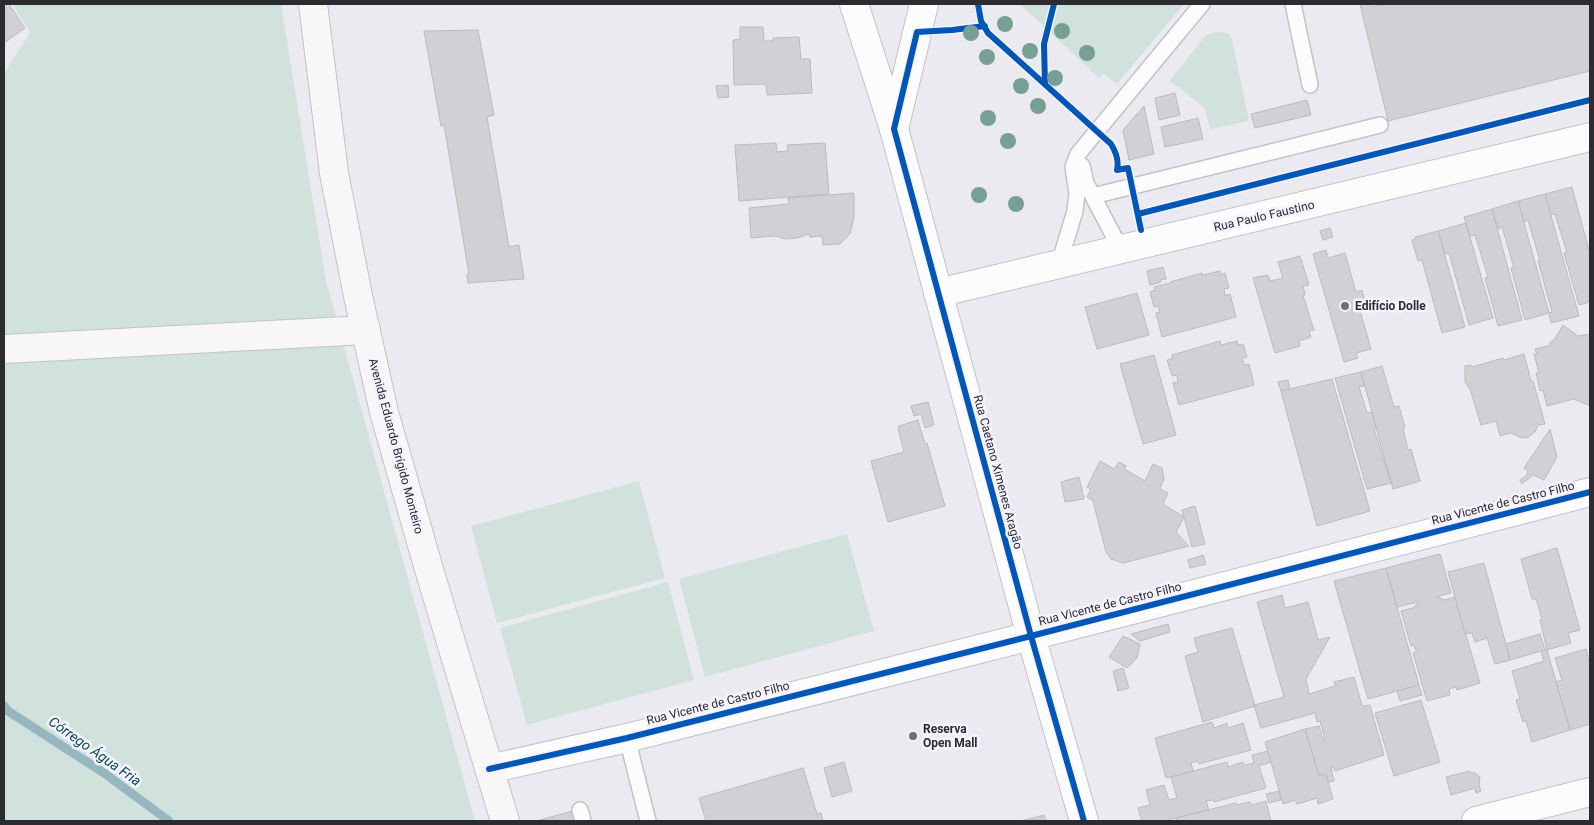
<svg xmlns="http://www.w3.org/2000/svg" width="1594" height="825" viewBox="0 0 1594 825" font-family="Roboto,sans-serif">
	<rect width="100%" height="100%" fill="#ebeaf0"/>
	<g fill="#d1e2dd">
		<path d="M12 4H281L326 281 475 821H4V73L30 33Z"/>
		<path d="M1020 4H1184L1117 84 1103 73 1099 78Z"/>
		<path d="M1220 32 1229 34 1232 39 1249 121 1210 129 1205 108 1170 81 1205 36 1212 33Z"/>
		<path d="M639 481 665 578 497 623 471 526Z"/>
		<path d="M847 534 874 631 705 677 679 579Z"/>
		<path d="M668 582 694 680 527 725 500 628Z"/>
	</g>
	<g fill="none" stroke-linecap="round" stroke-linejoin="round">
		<path stroke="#96b7c0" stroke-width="9" d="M4 706 8 711 104 773 169 821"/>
	</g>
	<g fill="#d1d0d5" stroke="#bcbbc0">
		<path d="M4 4H9L25 28 4 43Z"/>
		<path d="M1360 4H1373V7L1385 4H1590V71L1388 121Z"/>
		<path d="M740 27H763L764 41H773V38L799 37 801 59H810L812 93 767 95 766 84 734 85 733 40 740 39Z"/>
		<path d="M478 30 494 115 487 117 509 247 519 245 524 279 468 283 467 274H469L444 125 441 126 424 31Z"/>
		<path d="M728 85 729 97 718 98 716 86Z"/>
		<path d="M1175 93 1180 115 1159 120 1155 98Z"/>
		<path d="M1307 100 1311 115 1255 128 1251 114Z"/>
		<path d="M1144 106 1154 154 1129 160 1123 130Z"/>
		<path d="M1198 118 1203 139 1165 147 1161 127Z"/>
		<path d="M776 143 777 152 788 151 787 145 825 143 829 194 739 201 735 145Z"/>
		<path d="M1572 187 1590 254V302L1579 305 1564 253H1567L1555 214 1550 215 1545 194Z"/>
		<path d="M854 193V217L850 234 840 244 823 245 822 236 810 237 809 234 797 238 785 239 776 236 751 238 749 208 789 204 788 198Z"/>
		<path d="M1545 194 1579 316 1551 323 1549 313 1552 312 1538 261H1540L1528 220 1524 222 1518 201Z"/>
		<path d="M1518 201 1549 313 1525 320 1511 268H1514L1502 227 1498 229 1492 209Z"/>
		<path d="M1492 209 1522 320 1498 326 1485 278 1488 277 1475 235 1470 236 1464 217Z"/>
		<path d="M1466 223 1493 318 1469 325 1449 253 1445 254 1438 231Z"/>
		<path d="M1330 228 1333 237 1323 240 1320 231Z"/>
		<path d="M1438 231 1465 327 1442 333 1422 260 1418 261 1412 240 1416 239 1415 237Z"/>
		<path d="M1326 250 1328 258 1345 253 1356 292 1362 290 1366 306 1359 307 1371 349 1356 353 1358 358 1344 362 1313 254Z"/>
		<path d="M1300 256 1309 285 1303 286 1305 295 1303 296 1314 330 1309 331 1311 337 1299 341 1300 346 1275 353 1253 278 1268 275 1270 281 1283 278 1278 262Z"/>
		<path d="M1163 267 1166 279 1160 280 1161 282 1150 285 1147 271Z"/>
		<path d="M1220 271V275L1225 273 1229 288 1224 289 1225 296 1230 294 1236 317 1162 337 1156 313 1160 312 1158 306 1154 307 1150 292 1155 290 1154 287 1170 283V282L1202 273 1203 275Z"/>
		<path d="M1137 293 1149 335 1097 349 1085 307Z"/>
		<path d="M1563 325 1578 336 1590 334V406L1574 399 1547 406 1543 390 1540 391 1536 373H1539L1534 354H1537L1535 349 1551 345 1550 342 1554 340Z"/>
		<path d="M1220 341 1221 345 1237 341 1238 345 1243 344 1247 357 1242 358 1244 365 1249 364 1254 385 1179 405 1173 383 1178 382 1177 375 1172 376 1167 360 1172 359V355Z"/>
		<path d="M1524 354 1531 381H1533L1545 424 1538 425 1535 432 1527 438 1519 437 1511 433 1500 436 1496 421 1481 425 1470 389 1465 382V366L1471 365 1472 367 1503 358 1504 360Z"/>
		<path d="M1154 355 1176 435 1143 444 1120 364Z"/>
		<path d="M1382 366 1394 407 1399 406 1405 428 1403 429 1408 450 1411 449 1420 481 1393 489 1361 372Z"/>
		<path d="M1361 372 1364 386 1359 387 1367 413 1372 412 1376 428 1374 429 1391 483 1367 489 1335 378Z"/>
		<path d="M1332 379 1370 511 1317 526 1281 391Z"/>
		<path d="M1288 380 1290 389 1281 391 1278 382Z"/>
		<path d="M928 402 934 425 925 428 921 414 914 416 911 406Z"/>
		<path d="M918 420 925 444 927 443 945 506 888 522 871 461 904 452 898 428 899 426Z"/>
		<path d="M1550 429 1557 457 1544 480 1533 475 1522 484 1520 480 1527 475 1528 471 1524 468Z"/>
		<path d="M1100 461 1114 469 1119 462 1126 466 1124 469 1145 481 1153 464 1162 468 1164 479 1160 489 1168 493 1163 504 1184 517 1176 532 1189 546 1123 563 1111 559 1106 552 1093 501 1087 497 1091 489 1087 487Z"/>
		<path d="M1079 477 1084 499 1065 502 1061 482Z"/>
		<path d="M1195 506 1205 544 1192 547 1182 510Z"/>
		<path d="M1557 548 1580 630 1568 633 1571 643 1547 650 1540 620 1542 619 1536 599H1532L1521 559Z"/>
		<path d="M1440 554 1451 593 1436 597 1445 600 1455 597 1480 683 1457 690 1456 687 1449 689 1450 695 1427 701 1413 653 1417 651 1415 649 1414 645 1411 646 1401 611 1413 608 1419 602 1397 607 1386 568Z"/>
		<path d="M1203 555 1206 564 1190 568 1188 560Z"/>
		<path d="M1484 563 1510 660 1495 664 1487 638 1475 642 1472 633 1465 634 1448 572Z"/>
		<path d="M1386 568 1419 685 1368 699 1334 581Z"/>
		<path d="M1282 595 1285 608 1308 602 1318 640 1330 637 1306 679 1309 694 1335 686 1334 682 1354 677 1362 706 1370 705 1384 755 1335 771 1333 767 1331 768 1334 781 1328 782 1326 774 1319 776 1305 729 1319 726 1323 740 1325 739 1320 721 1317 722 1315 713 1261 728 1254 705 1284 697 1257 602Z"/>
		<path d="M1168 624 1170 632 1140 641 1131 634Z"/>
		<path d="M1232 628 1255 706 1203 722 1185 656 1198 652 1194 638Z"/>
		<path d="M1540 634 1545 650 1510 660 1506 644Z"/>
		<path d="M1123 636 1140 644 1137 658 1127 668 1109 657Z"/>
		<path d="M1586 649 1590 665V724L1570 730 1556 682 1562 680 1555 658Z"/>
		<path d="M1547 650 1570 730 1532 742 1526 721 1523 722 1516 700 1520 699 1512 671 1544 661 1541 651Z"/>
		<path d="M1123 668 1129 688 1118 691 1113 671Z"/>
		<path d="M1419 685 1422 695 1400 701 1397 691Z"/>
		<path d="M1421 700 1440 762 1394 776 1375 713Z"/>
		<path d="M1212 722 1214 728 1227 723 1228 728 1243 723 1251 750 1199 764 1198 761 1191 763 1193 771 1166 778 1155 738Z"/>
		<path d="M1305 729 1319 776 1326 774 1333 799 1318 804 1317 798 1297 804 1295 800 1283 804 1265 742Z"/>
		<path d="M1268 751 1271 762 1259 766 1266 788 1214 802 1213 800 1206 801 1209 810 1164 821H1142L1138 808 1150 805 1146 790 1164 785 1169 800 1177 798 1171 777 1227 762 1228 767 1243 762 1245 765 1254 763 1252 755Z"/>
		<path d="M844 762 852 791 832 797 824 768Z"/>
		<path d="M803 768 817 814 821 813 823 821H706L699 798Z"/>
		<path d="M1470 771 1471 773H1475L1480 777 1479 785 1481 791 1476 793 1475 788 1451 795 1446 777Z"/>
		<path d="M1279 791 1281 800 1269 803 1266 794Z"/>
		<path d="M1266 801 1271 821H1177L1176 818 1236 803 1237 805 1250 802 1252 805Z"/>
		<path d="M573 811 576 821 540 820Z"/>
		<path d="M1044 815 1046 821H1021Z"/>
	</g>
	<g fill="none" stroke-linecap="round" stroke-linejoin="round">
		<defs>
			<g id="lane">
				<path d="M1293 4 1310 85"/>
				<path d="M1082 166 1086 183 1121 250"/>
				<path d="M1093 196 1380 125"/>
				<path d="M1059 264 1075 211 1077 193 1073 167 1078 154 1202 4"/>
				<path d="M627 738 648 821"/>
				<path d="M580 810 583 821"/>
			</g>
			<g id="street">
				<path d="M854 4 894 129 1031 636 1084 821"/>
				<path d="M894 129 924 4"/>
				<path d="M938 293 1590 137"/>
				<path d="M489 769 627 738 1031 636 1590 492"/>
				<path d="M1476 821 1590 792"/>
			</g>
			<g id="secondary">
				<path d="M313 4 334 173 358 296 384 412 428 566 505 821"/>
				<path d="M4 349 366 330"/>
			</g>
		</defs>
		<use href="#lane" stroke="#c3c2c7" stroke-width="18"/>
		<use href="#street" stroke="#c3c2c7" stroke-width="30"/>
		<use href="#secondary" stroke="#c3c2c7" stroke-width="30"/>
		<use href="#lane" stroke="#fcfcfd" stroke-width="15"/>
		<use href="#street" stroke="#fcfcfd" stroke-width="28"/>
		<use href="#secondary" stroke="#f8f6f6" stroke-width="28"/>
		<defs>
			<g id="cycleway">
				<path d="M978 4 981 21 988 33 1111 144C1116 152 1119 161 1117 170L1128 168 1141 230"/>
				<path d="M985 26 952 30 917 32 894 129 1031 636 1084 821"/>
				<path d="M1045 84 1044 44 1054 4"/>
				<path d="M1138 214 1590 100"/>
				<path d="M489 769 627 738 1031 636 1590 492"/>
			</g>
		</defs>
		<use href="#cycleway" stroke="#f6f3ff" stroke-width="9"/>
		<use href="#cycleway" stroke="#0057b8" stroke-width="6"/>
	</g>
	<g fill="#789f93">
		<circle cx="1005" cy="24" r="8"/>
		<circle cx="1062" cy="31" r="8"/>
		<circle cx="971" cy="33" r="8"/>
		<circle cx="1030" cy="51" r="8"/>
		<circle cx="1087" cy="53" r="8"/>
		<circle cx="987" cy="57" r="8"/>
		<circle cx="1055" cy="78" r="8"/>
		<circle cx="1021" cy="86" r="8"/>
		<circle cx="1038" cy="106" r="8"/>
		<circle cx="988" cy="118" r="8"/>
		<circle cx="1008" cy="141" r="8"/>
		<circle cx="979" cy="195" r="8"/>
		<circle cx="1016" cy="204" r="8"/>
	</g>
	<g fill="#6f6e73" stroke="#f6f3ff" stroke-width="2">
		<circle cx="1345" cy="306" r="5"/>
		<circle cx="913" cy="736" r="5"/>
	</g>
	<g text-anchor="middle" stroke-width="5" stroke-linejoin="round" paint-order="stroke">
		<g font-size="12" fill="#2c2b30" stroke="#f6f3ff">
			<text transform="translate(1264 216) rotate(-13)" y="4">Rua Paulo Faustino</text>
			<text transform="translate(396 446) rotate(75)" y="4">Avenida Eduardo Brígido Monteiro</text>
			<text transform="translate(998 472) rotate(75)" y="4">Rua Caetano Ximenes Aragão</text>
			<text transform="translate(1503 503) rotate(-14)" y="4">Rua Vicente de Castro Filho</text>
			<text transform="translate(1110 604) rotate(-14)" y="4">Rua Vicente de Castro Filho</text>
			<text transform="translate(718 703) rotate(-14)" y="4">Rua Vicente de Castro Filho</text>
		</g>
		<g font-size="12" font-weight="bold" fill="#2c2b30" stroke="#f6f3ff" text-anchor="start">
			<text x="1355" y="310">Edifício Dolle</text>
			<text x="923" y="733">Reserva<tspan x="923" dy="14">Open Mall</tspan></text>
		</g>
		<g font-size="14" font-style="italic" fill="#004954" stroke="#f6f3ff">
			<text transform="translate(95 751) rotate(35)" y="5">Córrego Água Fria</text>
		</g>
	</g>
	<rect width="1594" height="825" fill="none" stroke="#2c2b30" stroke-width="10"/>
</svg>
